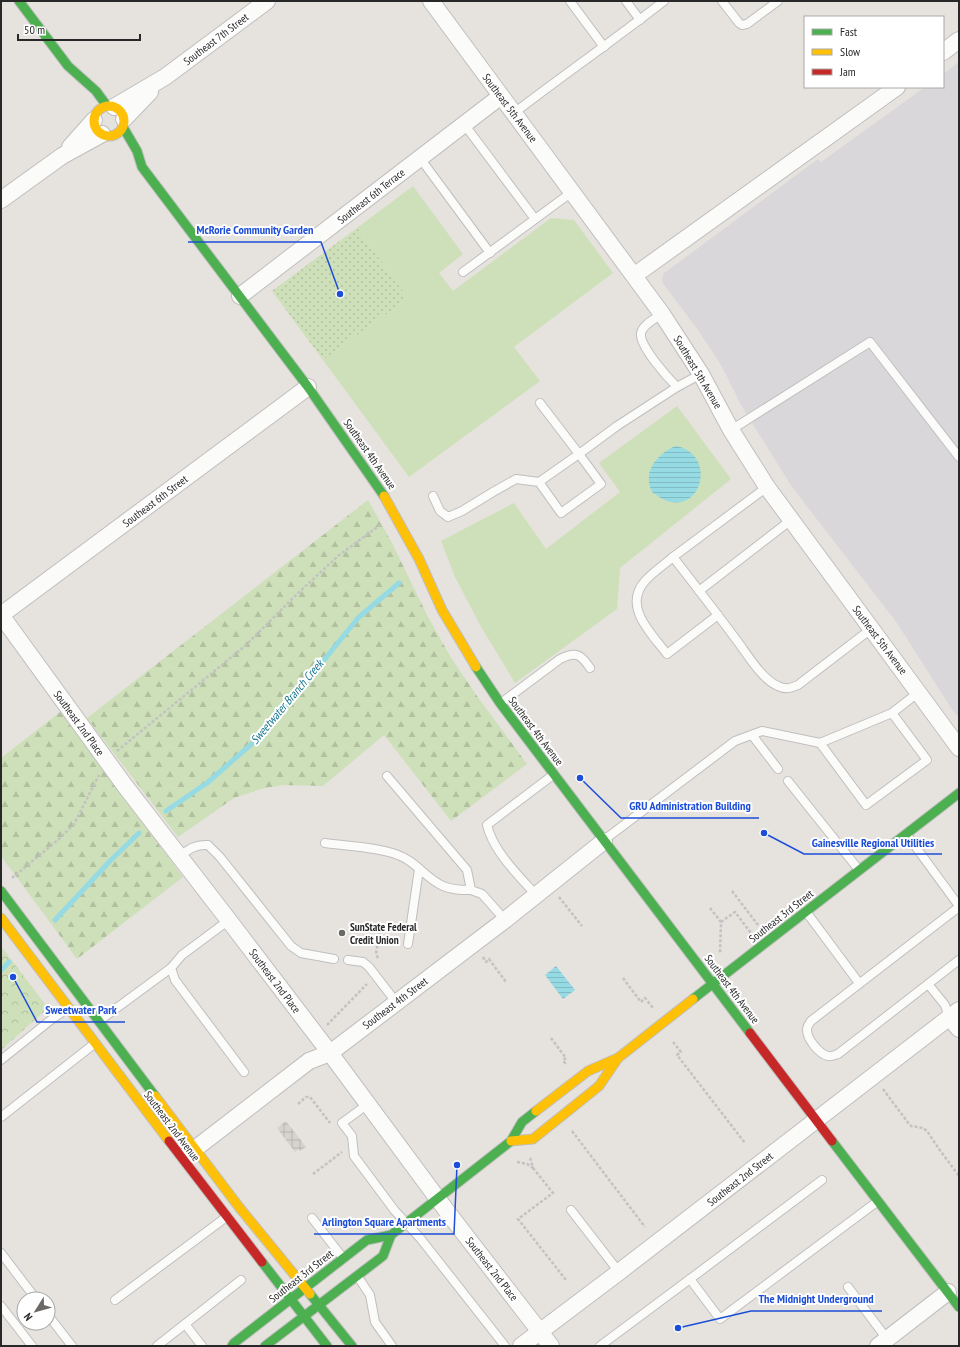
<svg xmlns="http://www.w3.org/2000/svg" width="960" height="1347" viewBox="0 0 960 1347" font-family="'PT Sans Narrow',sans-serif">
	<defs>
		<pattern id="forest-firs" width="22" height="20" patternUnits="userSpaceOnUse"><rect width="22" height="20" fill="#cee0b9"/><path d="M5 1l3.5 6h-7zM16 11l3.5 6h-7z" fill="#b1c09f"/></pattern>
		<pattern id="park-crowns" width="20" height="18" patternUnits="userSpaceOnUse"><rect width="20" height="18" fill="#cee0b9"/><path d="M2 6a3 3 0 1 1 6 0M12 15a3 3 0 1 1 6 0" fill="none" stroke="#b1c09f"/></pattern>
		<pattern id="garden-dots" width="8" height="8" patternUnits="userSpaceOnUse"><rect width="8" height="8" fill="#cee0b9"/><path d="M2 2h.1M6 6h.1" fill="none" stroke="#b1c09f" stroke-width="1.8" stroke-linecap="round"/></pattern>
		<pattern id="plaza-grid" width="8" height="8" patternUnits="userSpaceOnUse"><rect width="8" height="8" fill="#d6d2ce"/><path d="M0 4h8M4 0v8" fill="none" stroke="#b8b4b1"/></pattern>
		<pattern id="water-rules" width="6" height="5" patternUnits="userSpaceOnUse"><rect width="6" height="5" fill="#96dae4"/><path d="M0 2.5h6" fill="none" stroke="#81bbc4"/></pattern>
	</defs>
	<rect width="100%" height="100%" fill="#e6e2de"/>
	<path fill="#d9d7da" d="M959 62V718L951 708 897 623 792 487 741 405 721 365 698 330 662 282 663 274 818 159 821 162 925 87H943V74Z"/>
	<g fill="#cee0b9">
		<path d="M413 186 463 254 439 273 453 291 551 218 574 220 613 273 514 347 540 381 409 477 323 360 408 298 357 228Z"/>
		<path d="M677 406 731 479 620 568 617 609 515 683 480 625 455 577 441 541 514 503 546 549 620 492 599 463Z"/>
	</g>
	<g fill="url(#forest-firs)">
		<path d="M368 500 392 543 428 617 450 656 477 696 527 764 451 821 384 735 323 786 283 785 261 789 234 798 178 837 87 718Z"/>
		<path d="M60 712 183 877 77 959 1 856V758Z"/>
	</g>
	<path fill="url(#park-crowns)" d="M1 946 48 1008 1 1050Z"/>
	<path fill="url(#garden-dots)" d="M357 228 408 298 323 360 272 291Z"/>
	<path fill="url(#plaza-grid)" d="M286 1121 306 1147 300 1151 299 1149 295 1152 277 1128Z"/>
	<g fill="url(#water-rules)">
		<path d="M676 446C714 453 705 508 671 502 664 501 658 496 652 492 650 487 648 482 649 476 650 463 664 450 676 446Z"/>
		<path d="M556 966 575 990 563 999 545 975Z"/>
	</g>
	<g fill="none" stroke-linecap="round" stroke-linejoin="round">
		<g stroke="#96dae4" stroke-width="5">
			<path d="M166 811 207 783 255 741 312 675 358 618 399 583"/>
			<path d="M55 920 111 860 139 833"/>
			<path d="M1 970 9 962"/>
		</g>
		<defs>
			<g id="lane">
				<path d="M570 1 604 47"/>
				<path d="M626 1 640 20"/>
				<path d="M722 1 739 23 742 25 747 24 778 1"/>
				<path d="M514 113C564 75 615 39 664 1"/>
				<path d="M464 124 535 219"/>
				<path d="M420 158 490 253"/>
				<path d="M463 272 572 192"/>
				<path d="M662 314C655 319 643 324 641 333 639 346 668 378 677 387L701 374"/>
				<path d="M540 403 579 454 617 426 677 387"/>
				<path d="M731 430 870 342 959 457"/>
				<path d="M433 496 440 511 448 517 462 511 493 492 516 479 539 482 579 454 601 484 561 513 539 482"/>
				<path d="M673 557 767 487"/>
				<path d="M699 591 791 520"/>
				<path d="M718 615 667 654C652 634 622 607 645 581 653 572 664 565 673 557 694 584 715 611 735 638 746 652 761 679 778 686 786 690 791 688 798 685L871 629"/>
				<path d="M501 703 560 659C575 651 581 654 590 668"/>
				<path d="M752 735 778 769"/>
				<path d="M820 743 866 805 927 760 892 713 919 692"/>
				<path d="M387 776 467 870 471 890 482 894 505 920"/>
				<path d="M788 781 859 870"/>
				<path d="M907 835 959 906"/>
				<path d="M604 840 735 741 762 731 820 743 892 713"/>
				<path d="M325 843C346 846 379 847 398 855 416 861 426 879 443 886 452 890 461 890 471 890"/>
				<path d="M180 856C189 849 196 844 208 845L220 857 291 946 301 953 334 959"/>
				<path d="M536 895C518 875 493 851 487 825L553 775"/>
				<path d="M959 907 811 1021C809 1024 807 1026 807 1030 807 1039 819 1054 828 1056 832 1057 834 1055 838 1054L959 960"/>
				<path d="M807 913 859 983"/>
				<path d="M229 920 182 955 171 968 175 980 244 1072"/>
				<path d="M408 944 419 869"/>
				<path d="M348 960 363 962 369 967 396 1002"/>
				<path d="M928 984 945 1005 949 1017"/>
				<path d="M99 1021 171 968"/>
				<path d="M1 1060 52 1019 68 1008"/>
				<path d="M368 1104 342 1123 352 1136 354 1156 395 1211 420 1238 505 1346"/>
				<path d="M1 1117 94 1044"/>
				<path d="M571 1210 619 1272"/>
				<path d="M312 1218 343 1258"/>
				<path d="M1 1253 36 1299"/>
				<path d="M358 1277 370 1295 375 1322 392 1346"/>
				<path d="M690 1279 822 1180"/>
				<path d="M848 1287 887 1339"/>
				<path d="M115 1300 225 1218"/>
				<path d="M1 1306 32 1346"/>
				<path d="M48 1315 72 1346"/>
				<path d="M185 1324 241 1280"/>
				<path d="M157 1346 185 1324 202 1346"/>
				<path d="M600 1346 690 1279 720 1319 878 1201"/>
			</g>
			<g id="street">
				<path d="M431 1 662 314 701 374 731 430 767 487 959 748"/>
				<path d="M943 52 959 40"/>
				<path d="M114 107 165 77 267 1"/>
				<path d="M124 119 150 92"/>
				<path d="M70 147 94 120"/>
				<path d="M1 200 62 156 102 134"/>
				<path d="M635 275 897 87"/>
				<path d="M240 296 501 96"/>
				<path d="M1 615 125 786 227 918 330 1053 449 1214 551 1346"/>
				<path d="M1 615 308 387"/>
				<path d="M949 1017 959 1029"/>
				<path d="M187 1155 309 1061 330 1053 505 920 604 841"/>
				<path d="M521 1346 619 1272 959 1010"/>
				<path d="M878 1346 948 1292"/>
			</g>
			<g id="fast">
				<path d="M19 1 68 66 96 91 107 106"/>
				<path d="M123 127 137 151 142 167 308 387 384 496"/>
				<path d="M476 667 500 703 750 1033"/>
				<path d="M1 891 155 1096"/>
				<path d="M693 999 959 793"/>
				<path d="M832 1141 959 1307"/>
				<path d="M262 1262 327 1346"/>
				<path d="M310 1294 352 1346"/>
				<path d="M232 1346 234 1343 367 1240 391 1235 511 1141 522 1122 536 1111"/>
				<path d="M265 1346 383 1256 391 1235"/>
			</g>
			<g id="slow">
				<circle cx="109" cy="121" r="15"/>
				<path d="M384 496 419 559 442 610 476 667"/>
				<path d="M1 918 169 1141"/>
				<path d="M155 1096 239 1207 310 1294"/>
				<path d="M536 1111 588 1071 618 1058 693 999"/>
				<path d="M511 1141 533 1139 599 1086 618 1058"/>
			</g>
			<g id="jam">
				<path d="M750 1033 832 1141"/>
				<path d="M169 1141 262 1262"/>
			</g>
		</defs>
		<use href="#lane" stroke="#c0bfbf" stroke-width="10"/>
		<use href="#street" stroke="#c0bfbf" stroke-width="18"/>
		<use href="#fast" stroke="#c0bfbf" stroke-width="11"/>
		<use href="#slow" stroke="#c0bfbf" stroke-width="11"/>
		<use href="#jam" stroke="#c0bfbf" stroke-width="11"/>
		<g stroke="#c3c2c2" stroke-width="2.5" stroke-dasharray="3 2" stroke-linecap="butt">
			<path d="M117 751 245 646 294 597 338 556 380 525"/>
			<path d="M12 878 59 839 74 824 99 775"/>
			<path d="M732 891 758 925"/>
			<path d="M559 897 582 926"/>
			<path d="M710 908 721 922 720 953"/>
			<path d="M721 922 735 912 751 933"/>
			<path d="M483 957 486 962 489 959 506 982"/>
			<path d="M378 958 376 954 380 930H378"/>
			<path d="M623 978 641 1002 645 998 653 1008"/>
			<path d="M327 1025 367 984"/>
			<path d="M551 1038 566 1058 563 1060 565 1063 563 1065"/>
			<path d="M673 1042 681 1052 677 1055 745 1143"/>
			<path d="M883 1089 909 1124 911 1126 923 1128 927 1131 939 1149 959 1176"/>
			<path d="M298 1104 306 1097H310L330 1123"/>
			<path d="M572 1131 645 1227"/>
			<path d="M517 1162 527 1164 533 1168 530 1157"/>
			<path d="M533 1168 553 1193 518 1219 566 1280"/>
			<path d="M313 1174 342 1152"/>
		</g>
		<use href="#lane" stroke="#fbfbfa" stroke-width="8"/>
		<use href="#street" stroke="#fbfbfa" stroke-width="16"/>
		<use href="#fast" stroke="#4caf50" stroke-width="9"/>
		<use href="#slow" stroke="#ffc107" stroke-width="9"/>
		<use href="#jam" stroke="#c62828" stroke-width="9"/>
	</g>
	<circle fill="#6a6968" stroke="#fff" stroke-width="1.5" cx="342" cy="933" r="4"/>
	<g text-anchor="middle" stroke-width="4" stroke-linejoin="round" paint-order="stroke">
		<g font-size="11" fill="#282828" stroke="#fff">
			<text transform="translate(216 39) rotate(-37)" y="4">Southeast 7th Street</text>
			<text transform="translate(510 108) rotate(53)" y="4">Southeast 5th Avenue</text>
			<text transform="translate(371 196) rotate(-38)" y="4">Southeast 6th Terrace</text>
			<text transform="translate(698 372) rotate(59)" y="4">Southeast 5th Avenue</text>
			<text transform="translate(370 454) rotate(55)" y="4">Southeast 4th Avenue</text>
			<text transform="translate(155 501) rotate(-37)" y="4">Southeast 6th Street</text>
			<text transform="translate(880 640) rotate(53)" y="4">Southeast 5th Avenue</text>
			<text transform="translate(79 723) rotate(54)" y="4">Southeast 2nd Place</text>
			<text transform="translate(536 731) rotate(53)" y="4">Southeast 4th Avenue</text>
			<text transform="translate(781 916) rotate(-38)" y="4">Southeast 3rd Street</text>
			<text transform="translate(275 981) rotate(53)" y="4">Southeast 2nd Place</text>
			<text transform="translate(732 989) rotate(53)" y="4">Southeast 4th Avenue</text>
			<text transform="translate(395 1003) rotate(-37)" y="4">Southeast 4th Street</text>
			<text transform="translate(172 1126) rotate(53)" y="4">Southeast 2nd Avenue</text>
			<text transform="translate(740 1179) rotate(-38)" y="4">Southeast 2nd Street</text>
			<text transform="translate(492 1269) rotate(52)" y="4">Southeast 2nd Place</text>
			<text transform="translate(301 1276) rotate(-38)" y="4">Southeast 3rd Street</text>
		</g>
		<g font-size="11" font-weight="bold" fill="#282828" stroke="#fff" text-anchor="start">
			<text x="350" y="931">SunState Federal<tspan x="350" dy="13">Credit Union</tspan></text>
		</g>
		<g font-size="12" font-style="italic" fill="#15758f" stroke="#fff">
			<text transform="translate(287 702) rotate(-50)" y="4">Sweetwater Branch Creek</text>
		</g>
	</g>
	<path fill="none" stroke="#1d4ed8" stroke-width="1.5" d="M340 294L321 242H188M580 778L621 818H759M764 833L804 854H942M13 977L37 1022H125M457 1165L454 1234H314M678 1328L751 1311H882"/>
	<g fill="#1d4ed8" stroke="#fff" stroke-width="1.5">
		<circle cx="340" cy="294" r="4"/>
		<circle cx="580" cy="778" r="4"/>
		<circle cx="764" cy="833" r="4"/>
		<circle cx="13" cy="977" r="4"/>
		<circle cx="457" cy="1165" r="4"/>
		<circle cx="678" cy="1328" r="4"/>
	</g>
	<g font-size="12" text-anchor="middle" font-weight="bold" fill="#1d4ed8" stroke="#fff" stroke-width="4" stroke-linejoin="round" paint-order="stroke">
		<text x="255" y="234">McRorie Community Garden</text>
		<text x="690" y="810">GRU Administration Building</text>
		<text x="873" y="847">Gainesville Regional Utilities</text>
		<text x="81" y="1014">Sweetwater Park</text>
		<text x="384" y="1226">Arlington Square Apartments</text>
		<text x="816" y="1303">The Midnight Underground</text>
	</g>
	<rect width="960" height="1347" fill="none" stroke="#282828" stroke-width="4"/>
	<rect x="804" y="16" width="140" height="72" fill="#ffffff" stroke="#a9a9a9"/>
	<rect x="812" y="29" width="20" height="6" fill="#4caf50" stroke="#a9a9a9"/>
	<text x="840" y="36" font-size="12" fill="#282828">Fast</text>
	<rect x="812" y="49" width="20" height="6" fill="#ffc107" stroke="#a9a9a9"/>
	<text x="840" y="56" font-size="12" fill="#282828">Slow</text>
	<rect x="812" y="69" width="20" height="6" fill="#c62828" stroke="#a9a9a9"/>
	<text x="840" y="76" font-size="12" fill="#282828">Jam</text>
	<g transform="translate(36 1311) rotate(233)"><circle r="19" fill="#ffffff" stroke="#a9a9a9"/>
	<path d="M0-3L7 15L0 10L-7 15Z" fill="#6a6968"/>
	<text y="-6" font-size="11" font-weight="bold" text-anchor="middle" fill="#282828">N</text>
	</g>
	<path d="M18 34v6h122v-6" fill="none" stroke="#282828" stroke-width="2"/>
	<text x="24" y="34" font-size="12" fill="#282828" stroke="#ffffff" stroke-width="3" paint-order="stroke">50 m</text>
</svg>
